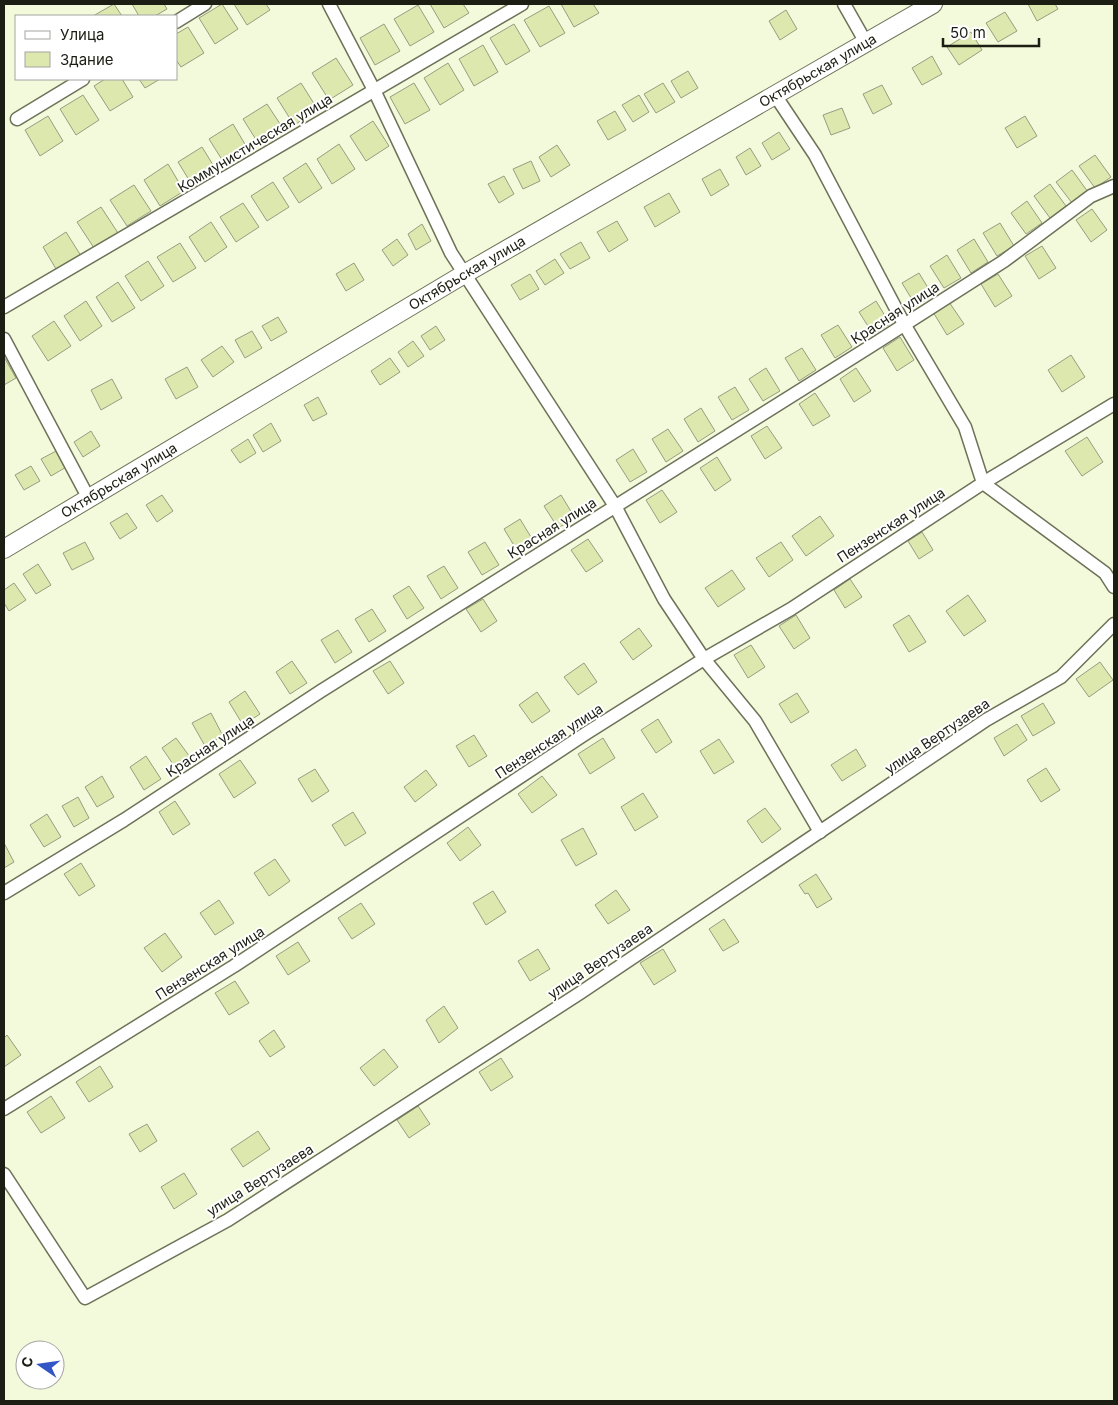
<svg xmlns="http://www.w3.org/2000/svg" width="1118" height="1405" viewBox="0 0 1118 1405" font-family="Inter,sans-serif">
	<rect width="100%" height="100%" fill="#f3f9db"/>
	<g fill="#dde8ae" stroke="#979d81">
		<path d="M114 4 122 16H93Z"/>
		<path d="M132 4H164L167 9 155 16H139Z"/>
		<path d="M222 4 238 29 215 44 199 18Z"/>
		<path d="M234 4H266L270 10 247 25Z"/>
		<path d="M430 4H463L469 13 444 28Z"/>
		<path d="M561 4H593L599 13 574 27Z"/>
		<path d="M1028 4H1055L1058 9 1037 21Z"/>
		<path d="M418 5 434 32 410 46 394 19Z"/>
		<path d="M549 6 565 33 540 47 524 20Z"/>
		<path d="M786 10 797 29 780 40 769 21Z"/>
		<path d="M1005 12 1017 31 998 42 986 23Z"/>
		<path d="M384 24 400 51 375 65 360 38Z"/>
		<path d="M514 24 530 51 506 65 490 38Z"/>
		<path d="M188 27 204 53 181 67 176 60V34Z"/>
		<path d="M971 32 982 50 959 65 947 47Z"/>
		<path d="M483 45 498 72 474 86 459 59Z"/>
		<path d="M932 56 942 74 922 85 912 68Z"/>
		<path d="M336 58 353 85 329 100 312 73Z"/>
		<path d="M448 63 464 90 440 105 424 78Z"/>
		<path d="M688 71 698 88 681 98 671 81Z"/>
		<path d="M105 79H122L133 97 110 111 94 86Z"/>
		<path d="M139 79H160L145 88Z"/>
		<path d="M301 83 318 110 294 125 277 98Z"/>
		<path d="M414 83 430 110 405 124 390 97Z"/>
		<path d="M663 83 675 102 656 113 644 94Z"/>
		<path d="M882 85 892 104 873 114 863 94Z"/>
		<path d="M83 95 99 120 76 135 60 109Z"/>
		<path d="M639 95 649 112 633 122 622 105Z"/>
		<path d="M267 104 284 130 260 146 243 119Z"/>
		<path d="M842 108 850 128 831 135 823 115Z"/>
		<path d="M615 111 626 130 608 140 597 121Z"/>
		<path d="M48 116 63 141 40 156 25 130Z"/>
		<path d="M1025 116 1037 136 1017 148 1005 128Z"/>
		<path d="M373 121 389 146 366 161 350 136Z"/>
		<path d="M233 124 249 151 226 166 209 139Z"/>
		<path d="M779 132 790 149 772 160 762 143Z"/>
		<path d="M339 144 355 169 332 184 317 159Z"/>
		<path d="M557 145 570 165 551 177 539 157Z"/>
		<path d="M202 147 218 173 194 188 178 162Z"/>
		<path d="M750 148 761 166 746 175 736 157Z"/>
		<path d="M1095 155 1111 177 1095 188 1079 166Z"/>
		<path d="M531 161 540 181 523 189 513 169Z"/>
		<path d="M306 163 322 188 299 203 283 178Z"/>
		<path d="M168 164 184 191 160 206 144 180Z"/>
		<path d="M720 169 729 185 711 196 702 179Z"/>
		<path d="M1072 170 1088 192 1072 203 1056 182Z"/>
		<path d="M504 176 514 194 499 203 488 184Z"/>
		<path d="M273 182 289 207 267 221 251 196Z"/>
		<path d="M1050 184 1066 206 1050 218 1034 196Z"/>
		<path d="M134 185 151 211 127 226 110 200Z"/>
		<path d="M669 193 680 212 655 227 644 207Z"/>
		<path d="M1027 201 1042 223 1026 234 1011 213Z"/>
		<path d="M243 203 259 227 236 242 220 217Z"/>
		<path d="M101 207 118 233 94 248 77 222Z"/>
		<path d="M1092 209 1107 230 1091 242 1076 220Z"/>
		<path d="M617 221 628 240 609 252 597 232Z"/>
		<path d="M211 222 227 247 205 262 189 237Z"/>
		<path d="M1000 223 1014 246 997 256 983 233Z"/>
		<path d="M422 224 431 241 416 250 408 234Z"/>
		<path d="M66 232 83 259 59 274 43 247Z"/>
		<path d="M397 239 408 255 393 266 382 250Z"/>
		<path d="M974 239 988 262 971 273 957 250Z"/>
		<path d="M581 242 590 258 570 269 560 254Z"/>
		<path d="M180 243 196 268 173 282 157 257Z"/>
		<path d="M1042 246 1056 268 1039 279 1025 256Z"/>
		<path d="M947 255 961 278 944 288 930 266Z"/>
		<path d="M555 259 564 273 545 285 536 271Z"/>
		<path d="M148 261 164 286 141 301 125 276Z"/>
		<path d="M354 263 364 280 346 291 336 274Z"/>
		<path d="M919 273 933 296 916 306 902 283Z"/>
		<path d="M530 274 539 289 520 300 511 285Z"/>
		<path d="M998 274 1012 296 995 307 981 284Z"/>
		<path d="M118 282 135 308 112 322 96 297Z"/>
		<path d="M86 301 102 326 80 341 64 316Z"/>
		<path d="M876 301 890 324 873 334 859 312Z"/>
		<path d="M949 302 964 324 947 335 933 312Z"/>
		<path d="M278 317 287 332 271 341 262 326Z"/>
		<path d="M54 321 71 346 48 361 32 336Z"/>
		<path d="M838 325 852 347 835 358 821 335Z"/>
		<path d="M436 326 445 340 430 350 421 336Z"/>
		<path d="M252 331 262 348 245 358 235 340Z"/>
		<path d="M900 337 914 360 897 371 883 348Z"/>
		<path d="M413 341 424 356 408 367 398 352Z"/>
		<path d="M222 346 234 362 213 377 201 360Z"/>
		<path d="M802 348 816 370 799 381 785 358Z"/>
		<path d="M1071 355 1085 377 1062 392 1048 370Z"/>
		<path d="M4 357 16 378 4 385Z"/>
		<path d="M390 358 400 372 380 385 371 371Z"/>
		<path d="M187 367 198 387 176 399 165 379Z"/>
		<path d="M766 368 780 391 763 401 749 379Z"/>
		<path d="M856 368 871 391 854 402 840 379Z"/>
		<path d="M112 379 122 398 101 410 91 390Z"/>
		<path d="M735 387 749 410 732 420 718 397Z"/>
		<path d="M815 393 830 416 813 426 799 404Z"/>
		<path d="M318 397 327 414 313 421 304 405Z"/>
		<path d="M701 408 715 431 698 442 684 419Z"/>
		<path d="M271 423 281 441 263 452 253 435Z"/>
		<path d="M767 426 782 448 765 459 751 436Z"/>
		<path d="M668 429 683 451 666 462 652 439Z"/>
		<path d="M91 431 100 446 83 457 74 442Z"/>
		<path d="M1087 437 1103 462 1082 476 1065 451Z"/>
		<path d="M248 439 256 453 240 463 231 450Z"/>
		<path d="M633 449 647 472 630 482 616 460Z"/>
		<path d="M58 450 68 466 51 476 41 459Z"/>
		<path d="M717 457 731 480 715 491 700 468Z"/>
		<path d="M31 466 40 481 24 490 15 475Z"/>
		<path d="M662 490 677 512 660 523 646 500Z"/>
		<path d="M162 495 173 511 157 522 146 505Z"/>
		<path d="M561 495 575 518 558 528 544 506Z"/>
		<path d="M127 513 137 528 120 539 110 523Z"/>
		<path d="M820 516 834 536 806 556 792 536Z"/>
		<path d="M520 519 534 542 518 552 504 529Z"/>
		<path d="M922 532 933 550 919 559 908 541Z"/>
		<path d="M588 539 603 561 586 572 571 550Z"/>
		<path d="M85 542 94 559 72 570 63 553Z"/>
		<path d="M485 542 499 565 482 575 468 552Z"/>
		<path d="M781 542 793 560 769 577 756 558Z"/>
		<path d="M38 564 51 585 36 594 23 574Z"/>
		<path d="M444 566 458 588 441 599 427 576Z"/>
		<path d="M732 570 745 589 718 607 705 588Z"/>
		<path d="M850 579 862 597 845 608 834 590Z"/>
		<path d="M14 583 26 600 9 611 4 603V590Z"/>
		<path d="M409 586 424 608 407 619 393 596Z"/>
		<path d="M968 595 986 621 964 636 946 611Z"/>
		<path d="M483 599 497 621 481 632 466 609Z"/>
		<path d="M372 609 386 631 369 642 355 619Z"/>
		<path d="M796 615 810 638 794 649 779 626Z"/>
		<path d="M909 615 926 642 909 652 893 625Z"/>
		<path d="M639 628 652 646 633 660 620 642Z"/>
		<path d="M338 630 352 652 335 663 321 640Z"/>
		<path d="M751 645 765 667 748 678 734 655Z"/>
		<path d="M292 661 307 683 290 694 276 672Z"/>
		<path d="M390 661 404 683 388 694 373 671Z"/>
		<path d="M1100 662 1113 680 1089 697 1076 679Z"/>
		<path d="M584 663 597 682 578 695 564 677Z"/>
		<path d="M245 691 260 714 243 725 229 702Z"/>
		<path d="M537 692 550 711 532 723 519 705Z"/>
		<path d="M797 693 809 712 791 723 779 704Z"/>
		<path d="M1043 703 1055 723 1033 736 1021 716Z"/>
		<path d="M211 713 223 736 205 746 192 723Z"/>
		<path d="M658 719 672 742 656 753 641 730Z"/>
		<path d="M1017 724 1027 740 1004 756 994 738Z"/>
		<path d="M474 735 487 756 469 767 456 746Z"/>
		<path d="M176 738 190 757 175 767 162 748Z"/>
		<path d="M603 738 615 758 590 774 578 754Z"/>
		<path d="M719 739 734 762 714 774 700 751Z"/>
		<path d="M856 749 866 766 842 781 831 765Z"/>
		<path d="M146 756 161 779 144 790 130 767Z"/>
		<path d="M240 760 256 783 234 798 219 774Z"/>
		<path d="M1046 768 1060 790 1041 802 1027 780Z"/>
		<path d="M315 769 329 791 312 802 298 779Z"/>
		<path d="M426 770 437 785 415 802 404 787Z"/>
		<path d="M102 776 114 797 97 807 85 787Z"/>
		<path d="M542 776 557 795 532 813 518 794Z"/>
		<path d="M643 793 658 817 635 831 621 807Z"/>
		<path d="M78 797 89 818 74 827 62 806Z"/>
		<path d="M175 801 190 824 173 835 159 812Z"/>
		<path d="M765 808 781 829 762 843 747 821Z"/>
		<path d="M353 812 366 833 345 846 332 825Z"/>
		<path d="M47 814 61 837 44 847 30 825Z"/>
		<path d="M468 827 481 845 460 861 447 843Z"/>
		<path d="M583 828 597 854 576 866 561 840Z"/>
		<path d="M4 843 14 862 4 868Z"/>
		<path d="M275 859 290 881 269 896 254 873Z"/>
		<path d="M81 863 95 886 79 896 64 874Z"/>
		<path d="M816 874 832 899 817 908 808 893 805 894 799 885Z"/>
		<path d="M616 890 630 910 608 924 595 905Z"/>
		<path d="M493 891 506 912 486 925 473 903Z"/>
		<path d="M219 900 234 923 215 935 200 913Z"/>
		<path d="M361 903 375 924 352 939 338 918Z"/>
		<path d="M724 919 739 942 723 951 709 929Z"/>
		<path d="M165 933 182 957 162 972 144 948Z"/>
		<path d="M298 942 310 961 288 975 276 956Z"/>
		<path d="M538 949 550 969 530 981 518 961Z"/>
		<path d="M663 949 676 971 654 985 640 963Z"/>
		<path d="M235 981 249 1003 229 1015 215 993Z"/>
		<path d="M444 1006 458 1028 439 1043 426 1020Z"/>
		<path d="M274 1030 285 1047 270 1057 259 1041Z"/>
		<path d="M7 1035 21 1055 4 1067V1038Z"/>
		<path d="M384 1049 398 1067 374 1086 360 1068Z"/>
		<path d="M501 1058 513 1077 491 1091 479 1072Z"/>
		<path d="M100 1066 113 1087 89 1102 76 1082Z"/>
		<path d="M51 1096 65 1118 41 1133 27 1112Z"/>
		<path d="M418 1106 430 1124 409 1138 397 1120Z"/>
		<path d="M147 1124 157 1141 140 1152 129 1134Z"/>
		<path d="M258 1131 270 1149 243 1167 231 1149Z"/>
		<path d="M184 1173 197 1194 174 1209 161 1187Z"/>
	</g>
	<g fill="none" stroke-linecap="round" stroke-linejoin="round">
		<defs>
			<g id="street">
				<path d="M329 4 374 90 451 253 615 506 664 599 704 659 755 721 820 832"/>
				<path d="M844 4 865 41"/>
				<path d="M176 22 205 4"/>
				<path d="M775 95 815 155 904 324 965 427 983 483 1105 573 1114 587"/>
				<path d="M17 119 83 79"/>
				<path d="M4 307 522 4"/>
				<path d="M4 339 89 499"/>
				<path d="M4 893 124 820 321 691 871 346 1004 261 1091 196 1114 186"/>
				<path d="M4 1109 234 966 585 734 704 659 791 609 983 483 1114 404"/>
				<path d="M4 1174 85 1298 228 1220 580 993 986 720 1061 677 1114 624"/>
			</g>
			<g id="secondary">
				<path id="s1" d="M4 549 466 273 933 4"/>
			</g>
		</defs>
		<use href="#street" stroke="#6d7258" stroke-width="15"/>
		<use href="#secondary" stroke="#6d7258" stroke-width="20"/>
		<use href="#street" stroke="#fff" stroke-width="12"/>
		<use href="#secondary" stroke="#fff" stroke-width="18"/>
	</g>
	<g text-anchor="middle" stroke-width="4" stroke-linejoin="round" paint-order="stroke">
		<g font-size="14" fill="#1c1e13" stroke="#fff">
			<text dy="5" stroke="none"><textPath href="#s1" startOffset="944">Октябрьская улица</textPath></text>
			<text transform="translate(255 143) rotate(-31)" y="5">Коммунистическая улица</text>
			<text dy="5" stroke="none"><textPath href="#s1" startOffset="539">Октябрьская улица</textPath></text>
			<text transform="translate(895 313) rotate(-33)" y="5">Красная улица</text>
			<text dy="5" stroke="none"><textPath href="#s1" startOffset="134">Октябрьская улица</textPath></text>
			<text transform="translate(891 525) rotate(-33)" y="5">Пензенская улица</text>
			<text transform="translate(552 528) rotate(-32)" y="5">Красная улица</text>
			<text transform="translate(937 736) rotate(-34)" y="5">улица Вертузаева</text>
			<text transform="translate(549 741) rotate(-33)" y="5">Пензенская улица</text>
			<text transform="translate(210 746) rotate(-33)" y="5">Красная улица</text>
			<text transform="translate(600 961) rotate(-34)" y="5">улица Вертузаева</text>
			<text transform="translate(210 963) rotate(-32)" y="5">Пензенская улица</text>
			<text transform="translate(260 1180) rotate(-32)" y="5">улица Вертузаева</text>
		</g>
	</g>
	<rect width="1118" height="1405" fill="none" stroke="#1c1e13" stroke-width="10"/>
	<rect x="15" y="15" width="162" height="65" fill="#ffffff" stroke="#a4a5a1"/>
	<rect x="25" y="31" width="25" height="8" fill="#ffffff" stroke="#a4a5a1"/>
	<text x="60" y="40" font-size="15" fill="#1c1e13">Улица</text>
	<rect x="25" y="52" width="25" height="15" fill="#dde8ae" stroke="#a4a5a1"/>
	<text x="60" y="65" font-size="15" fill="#1c1e13">Здание</text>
	<g transform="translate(40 1365) rotate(283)"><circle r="24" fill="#ffffff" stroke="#a4a5a1"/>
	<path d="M0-4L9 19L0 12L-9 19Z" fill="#3356c6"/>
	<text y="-8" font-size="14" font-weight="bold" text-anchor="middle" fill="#1c1e13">С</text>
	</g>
	<path d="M943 38v8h96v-8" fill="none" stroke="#1c1e13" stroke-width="2.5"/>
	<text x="950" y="38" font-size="15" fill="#1c1e13" stroke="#ffffff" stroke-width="4" paint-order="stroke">50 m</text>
</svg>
